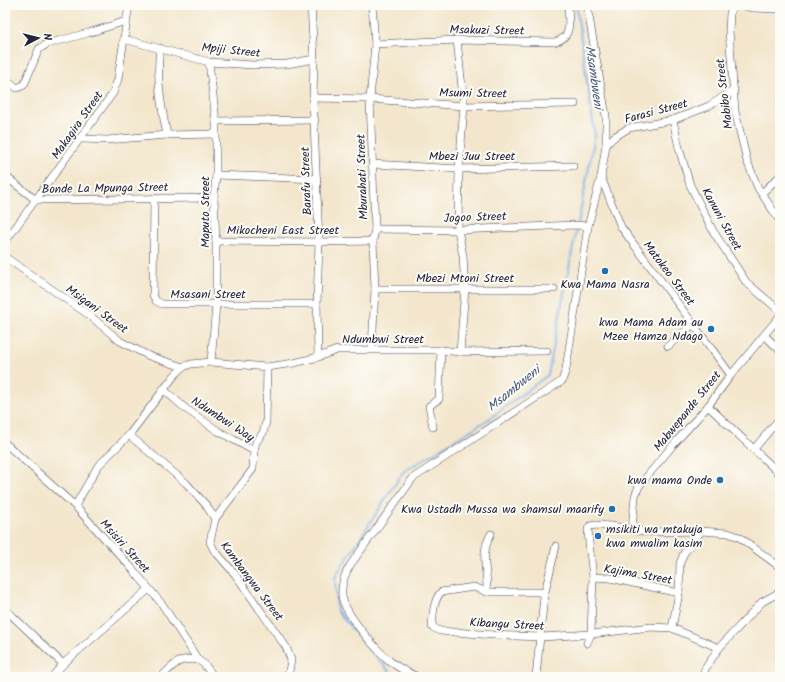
<svg xmlns="http://www.w3.org/2000/svg" width="785" height="682" viewBox="0 0 785 682" font-family="Kalam,sans-serif">
	<rect width="100%" height="100%" fill="#fdfcf7"/>
	<filter id="ink" filterUnits="userSpaceOnUse"><feTurbulence type="fractalNoise" baseFrequency=".025" numOctaves="2"/><feDisplacementMap in="SourceGraphic" scale="8" xChannelSelector="R" yChannelSelector="G"/><feConvolveMatrix kernelMatrix="1 2 1 2 8 2 1 2 1" color-interpolation-filters="sRGB"/></filter>
	<filter id="wash" filterUnits="userSpaceOnUse"><feTurbulence type="fractalNoise" baseFrequency=".012" numOctaves="4" result="noise"/><feDisplacementMap in="SourceGraphic" scale="16" xChannelSelector="R" yChannelSelector="G"/><feGaussianBlur stdDeviation="0.9" result="paint"/><feColorMatrix in="noise" values="0 0 0 0 0 0 0 0 0 0 0 0 0 0 0 0 0 1.4 0 .05"/><feComposite in="paint" operator="in"/></filter>
	<g filter="url(#wash)">
		<rect width="100%" height="100%" fill="#f3e6cc"/>
		<g fill="none" stroke-linecap="round" stroke-linejoin="round">
			<g stroke="#7cb0e9" stroke-width="2">
				<path d="M576 5 595 136 578 223"/>
				<path d="M394 677 337 611 335 577 403 472 489 419 548 375 577 227"/>
			</g>
		</g>
	</g>
	<g filter="url(#ink)">
		<g fill="none" stroke-linecap="round" stroke-linejoin="round">
			<defs>
				<g id="minor">
					<path d="M311 5 314 59 313 98 319 242 317 304 318 357"/>
					<path d="M734 5 730 13 729 31 735 111 747 161 758 188 780 221"/>
					<path d="M124 39 209 62 253 65 287 64 314 59"/>
					<path d="M457 40 464 106 459 169 458 230 463 256 465 289 460 352"/>
					<path d="M375 44 457 40 555 42C574 37 568 20 568 5"/>
					<path d="M160 48C156 78 161 106 167 135"/>
					<path d="M209 62 216 121V175L214 198 216 241V305L211 362"/>
					<path d="M5 78 17 88 24 85 39 49 47 44 88 33 126 21"/>
					<path d="M313 98 370 99 464 106 575 104"/>
					<path d="M673 120 679 148 690 185 713 231 746 282 780 311"/>
					<path d="M216 121 315 120"/>
					<path d="M82 139 107 140 167 135 216 134"/>
					<path d="M606 145 614 137 629 128 673 120 709 106 734 90"/>
					<path d="M372 164 459 169 573 166"/>
					<path d="M216 175 317 179"/>
					<path d="M5 176 36 200 214 198"/>
					<path d="M601 177 621 227 731 375"/>
					<path d="M762 193 780 176"/>
					<path d="M154 198 153 295 156 301 162 304H317"/>
					<path d="M375 229 458 230 575 225 588 226"/>
					<path d="M216 241 319 242 373 241"/>
					<path d="M5 242 113 93 118 79 129 5"/>
					<path d="M5 257 89 315 120 341 149 356 183 367"/>
					<path d="M375 289H554"/>
					<path d="M764 335 780 350"/>
					<path d="M668 346 693 324"/>
					<path d="M372 349 375 289 373 241 375 229 370 99 375 44 372 5"/>
					<path d="M267 367 266 422 263 433 256 442 254 451 253 469 215 519 210 542 214 550 235 574 286 647 291 660 288 677"/>
					<path d="M163 389 186 409 218 431 254 451"/>
					<path d="M708 406 780 474"/>
					<path d="M433 427 429 406 439 399 441 350"/>
					<path d="M129 435 186 483 206 505 215 519"/>
					<path d="M5 443 75 506 129 565 162 604 198 660 204 664 214 677"/>
					<path d="M754 449 780 418"/>
					<path d="M75 506 98 466 129 435 174 376 183 367 191 364 211 362 267 367 294 363 318 357 337 350H441L460 352 547 351"/>
					<path d="M632 530 635 496 639 486 673 445 708 406 731 375 780 316"/>
					<path d="M593 577 610 578 679 593"/>
					<path d="M487 592C488 571 479 555 491 534"/>
					<path d="M544 596 540 592H487L474 587 441 592C433 601 433 615 432 627L440 631 494 635 541 637 591 634 651 627 672 628 719 648"/>
					<path d="M5 609 63 664"/>
					<path d="M672 628 679 593 680 563 684 553 701 531"/>
					<path d="M587 643 591 634 593 577 589 543 588 529 590 526 596 525 611 526 646 532 701 531 728 533 739 537 780 567"/>
					<path d="M52 677 63 664 149 589"/>
					<path d="M161 677C175 664 179 657 198 660"/>
					<path d="M418 677C408 673 399 668 391 662 377 651 344 613 342 596 341 584 345 573 351 564L413 478 562 381 566 369 588 226 601 177 606 145V116L587 5"/>
					<path d="M536 677 544 596 556 546"/>
					<path d="M703 677 705 669 719 648 762 602 780 592"/>
				</g>
				<path id="tertiary" d="M745 5 752 7 780 8"/>
			</defs>
			<use href="#minor" stroke="#413f51" stroke-width="8"/>
			<use href="#tertiary" stroke="#413f51" stroke-width="10"/>
			<use href="#minor" stroke="#fff" stroke-width="7"/>
			<use href="#tertiary" stroke="#fff" stroke-width="9"/>
		</g>
	</g>
	<g fill="#1f6fb2" stroke="#fdfcf7" stroke-width="1.5">
		<circle cx="605" cy="271" r="4"/>
		<circle cx="711" cy="329" r="4"/>
		<circle cx="720" cy="480" r="4"/>
		<circle cx="612" cy="509" r="4"/>
		<circle cx="598" cy="536" r="4"/>
	</g>
	<g text-anchor="middle" stroke-width="4" stroke-linejoin="round" paint-order="stroke">
		<g font-size="12" fill="#22223b" stroke="#fdfcf7">
			<text transform="translate(487 30) rotate(1)" y="4">Msakuzi Street</text>
			<text transform="translate(231 50) rotate(6)" y="4">Mpiji Street</text>
			<text transform="translate(473 93) rotate(1)" y="4">Msumi Street</text>
			<text transform="translate(724 94) rotate(-97)" y="4">Mabibo Street</text>
			<text transform="translate(656 111) rotate(-15)" y="4">Farasi Street</text>
			<text transform="translate(77 125) rotate(-55)" y="4">Makagira Street</text>
			<text x="472" y="160">Mbezi Juu Street</text>
			<text transform="translate(362 177) rotate(-92)" y="4">Mburahati Street</text>
			<text transform="translate(306 181) rotate(-92)" y="4">Barafu Street</text>
			<text transform="translate(105 188) rotate(-1)" y="4">Bonde La Mpunga Street</text>
			<text transform="translate(205 212) rotate(-90)" y="4">Maputo Street</text>
			<text transform="translate(475 217) rotate(-2)" y="4">Jogoo Street</text>
			<text transform="translate(722 219) rotate(61)" y="4">Kanuni Street</text>
			<text x="283" y="234">Mikocheni East Street</text>
			<text transform="translate(669 273) rotate(53)" y="4">Matokeo Street</text>
			<text x="465" y="282">Mbezi Mtoni Street</text>
			<text x="208" y="298">Msasani Street</text>
			<text transform="translate(97 309) rotate(36)" y="4">Msigani Street</text>
			<text x="383" y="343">Ndumbwi Street</text>
			<text transform="translate(687 411) rotate(-51)" y="4">Mabwepande Street</text>
			<text transform="translate(223 419) rotate(33)" y="4">Ndumbwi Way</text>
			<text transform="translate(125 546) rotate(48)" y="4">Msisiri Street</text>
			<text transform="translate(638 574) rotate(10)" y="4">Kajima Street</text>
			<text transform="translate(252 581) rotate(53)" y="4">Kambangwa Street</text>
			<text transform="translate(507 624) rotate(3)" y="4">Kibangu Street</text>
		</g>
		<g font-size="12" fill="#22223b" stroke="#fdfcf7" text-anchor="end">
			<text x="605" y="288" text-anchor="middle">Kwa Mama Nasra</text>
			<text x="703" y="326">kwa Mama Adam au<tspan x="703" dy="14">Mzee Hamza Ndago</tspan></text>
			<text x="712" y="484">kwa mama Onde</text>
			<text x="604" y="513">Kwa Ustadh Mussa wa shamsul maarify</text>
			<text x="606" y="533" text-anchor="start">msikiti wa mtakuja<tspan x="606" dy="14">kwa mwalim kasim</tspan></text>
		</g>
		<g font-size="13" font-style="italic" fill="#465b81" stroke="#fdfcf7">
			<text transform="translate(595 77) rotate(82)" y="5">Msambweni</text>
			<text transform="translate(513 388) rotate(-39)" y="5">Msambweni</text>
		</g>
	</g>
	<rect width="785" height="682" fill="none" stroke="#fdfcf7" stroke-width="20"/>
	<g transform="translate(38 38) rotate(83)" stroke="#fdfcf7" stroke-width="3" paint-order="stroke">
	<path d="M0-3L7 15L0 10L-7 15Z" fill="#22223b"/>
	<text y="-6" font-size="11" font-weight="bold" text-anchor="middle" fill="#22223b">N</text>
	</g>
</svg>
